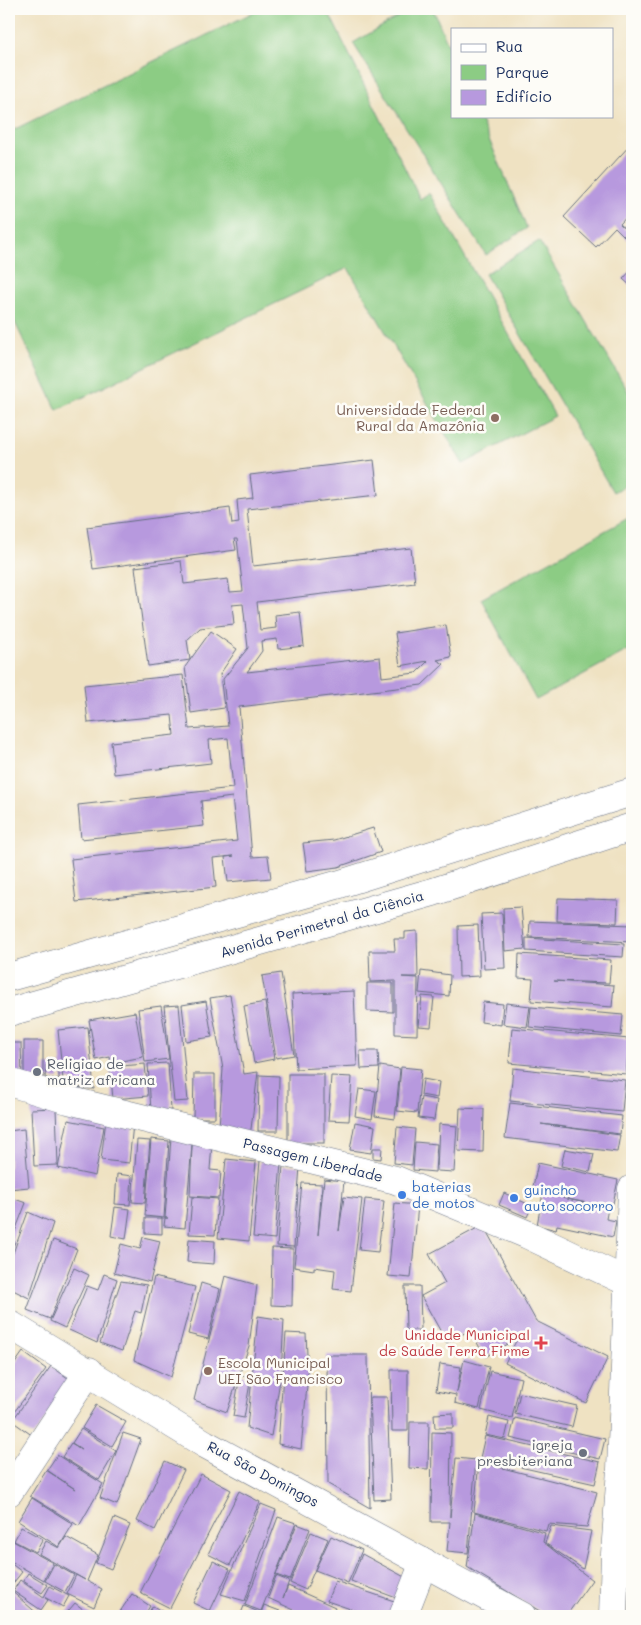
<svg xmlns="http://www.w3.org/2000/svg" width="641" height="1625" viewBox="0 0 641 1625" font-family="Mali,sans-serif">
	<rect width="100%" height="100%" fill="#fdfcf7"/>
	<filter id="ink" filterUnits="userSpaceOnUse"><feTurbulence type="fractalNoise" baseFrequency=".02" numOctaves="2"/><feDisplacementMap in="SourceGraphic" scale="10" xChannelSelector="R" yChannelSelector="G"/><feConvolveMatrix kernelMatrix="1 2 1 2 8 2 1 2 1" color-interpolation-filters="sRGB"/></filter>
	<filter id="wash" filterUnits="userSpaceOnUse"><feTurbulence type="fractalNoise" baseFrequency=".0096" numOctaves="4" result="noise"/><feDisplacementMap in="SourceGraphic" scale="20" xChannelSelector="R" yChannelSelector="G"/><feGaussianBlur stdDeviation="1.12" result="paint"/><feColorMatrix in="noise" values="0 0 0 0 0 0 0 0 0 0 0 0 0 0 0 0 0 1.4 0 .05"/><feComposite in="paint" operator="in"/></filter>
	<g filter="url(#wash)">
		<rect width="100%" height="100%" fill="#efe2c2"/>
		<g fill="#8ccc84" stroke="#547e71">
			<path d="M260 9H327L420 199 429 193 555 416 463 464 348 268 57 410 9 310V132Z"/>
			<path d="M412 9H433L452 54V116H479L527 228 486 255 353 43Z"/>
			<path d="M539 241 632 398V482L613 492 485 274Z"/>
			<path d="M632 516V648L536 700 481 599Z"/>
		</g>
		<g id="blocks">
			<g fill="#b799de">
				<path d="M632 143V211L620 224 632 235V244L615 227 596 247 564 217Z"/>
				<path d="M632 269V287L623 279Z"/>
				<path d="M374 460 378 495 247 509 253 566 411 548 415 583 257 602 260 630 276 628 275 615 300 612 304 646 278 649 277 639 261 641 262 651 247 672 380 657 382 677 416 673 428 661 400 666 395 633 446 625 451 657 437 660 444 664 422 685 239 707 252 857 268 856 271 878 228 882 225 857 234 856 213 858 216 887 76 902 71 859 237 841 232 797 201 801 204 826 81 839 78 805 233 788 228 738 209 740 211 763 114 774 111 742 174 735 172 715 88 723 84 685 183 675 189 729 228 726 223 679 248 648 243 604 232 605 234 624 200 628 187 640 190 660 148 666 135 567 181 561 184 584 228 579 230 592 243 591 237 539H234L236 550 93 569 87 527 230 508 232 524 239 523 237 500 253 498 250 475Z"/>
				<path d="M211 631 237 649 220 674 224 708 191 713 185 667Z"/>
				<path d="M373 828 381 852 338 867 307 871 303 843 334 840Z"/>
				<path d="M558 898 618 900 617 923 557 921Z"/>
				<path d="M521 907 525 949 505 951 503 908Z"/>
				<path d="M502 913 505 968 484 969 481 914Z"/>
				<path d="M530 921 632 925V942L529 937Z"/>
				<path d="M478 925 480 976 459 977 458 926Z"/>
				<path d="M417 931 418 977H402L418 978 417 1035 395 1034V981L370 982 369 951H395L394 939H405V932Z"/>
				<path d="M526 938 624 944 623 957 526 951Z"/>
				<path d="M519 954 611 960 609 983 554 981 614 985 612 1007 531 1001 533 979 518 978Z"/>
				<path d="M421 971 450 975 449 996 419 993Z"/>
				<path d="M281 973 294 1055 276 1058 262 976Z"/>
				<path d="M367 983H393V1012L367 1011Z"/>
				<path d="M354 991 357 1066 296 1069 292 994Z"/>
				<path d="M230 995 244 1074 258 1072 250 1137 219 1127 223 1069 210 998Z"/>
				<path d="M422 996 434 997 431 1027 419 1026Z"/>
				<path d="M206 1001 212 1037 186 1041 182 1005Z"/>
				<path d="M265 1002 274 1059 254 1063 244 1006Z"/>
				<path d="M483 1002 503 1004 501 1025 481 1022Z"/>
				<path d="M506 1003 530 1006 527 1027 503 1024Z"/>
				<path d="M179 1005 188 1101 174 1102 164 1006Z"/>
				<path d="M161 1006 169 1059 145 1062 138 1009Z"/>
				<path d="M531 1007 623 1015 621 1036 529 1027Z"/>
				<path d="M135 1012 143 1057 111 1063 110 1057 96 1060 89 1020Z"/>
				<path d="M88 1027 94 1089 73 1087 72 1080H63L58 1030Z"/>
				<path d="M512 1028 629 1039 626 1074 509 1063Z"/>
				<rect x="24" y="1041" width="19" height="38"/>
				<path d="M9 1043H21L22 1077 9 1078Z"/>
				<path d="M360 1051H378L379 1068 361 1069Z"/>
				<path d="M168 1063 171 1110 151 1111 148 1064Z"/>
				<path d="M145 1064 148 1096 113 1099 110 1067Z"/>
				<path d="M46 1065 59 1066V1079L45 1078Z"/>
				<path d="M380 1066 400 1069 395 1119 375 1116Z"/>
				<path d="M401 1067 421 1069 417 1113 397 1111Z"/>
				<path d="M513 1068 625 1080 622 1112 510 1101Z"/>
				<path d="M194 1074H215V1118H193Z"/>
				<rect x="288" y="1074" width="36" height="69"/>
				<path d="M259 1075 279 1076 278 1131H258Z"/>
				<path d="M331 1076 352 1077 349 1121 328 1120Z"/>
				<path d="M423 1079 439 1082 437 1098 421 1095Z"/>
				<path d="M359 1089 376 1091 372 1119 355 1116Z"/>
				<path d="M421 1097 437 1100 434 1120 418 1118Z"/>
				<path d="M510 1103 622 1116 620 1134 541 1124 620 1135 617 1152 505 1138Z"/>
				<path d="M56 1108 58 1165 34 1166 31 1109Z"/>
				<path d="M460 1108 484 1109 483 1152 458 1151Z"/>
				<path d="M68 1120 104 1127 95 1176 58 1168Z"/>
				<path d="M106 1120 133 1124 129 1163 101 1160Z"/>
				<path d="M355 1122 375 1126 371 1153 350 1150Z"/>
				<path d="M439 1124 457 1126 454 1172 437 1171Z"/>
				<path d="M397 1127 415 1129 412 1165 394 1163Z"/>
				<path d="M24 1129 29 1187 9 1189V1131Z"/>
				<path d="M171 1138 212 1143 210 1170 221 1171 219 1198 190 1196 192 1145 185 1228 164 1226 165 1218H168H165Z"/>
				<path d="M151 1139 169 1141 164 1218 145 1216Z"/>
				<path d="M137 1140 150 1141 145 1203 132 1202Z"/>
				<path d="M415 1142 437 1144 435 1172 413 1170Z"/>
				<path d="M373 1148H382L381 1159 373 1158Z"/>
				<path d="M565 1149 594 1154 590 1172 561 1166Z"/>
				<path d="M226 1159 256 1162 249 1241 218 1238Z"/>
				<path d="M260 1161 281 1163 275 1239 253 1237Z"/>
				<path d="M538 1163 618 1180 612 1208 563 1198 608 1208 606 1219 616 1221 613 1237 557 1225 556 1230 537 1225 543 1193 532 1191Z"/>
				<path d="M283 1165 300 1166 294 1247 277 1246Z"/>
				<path d="M117 1174 132 1176 130 1205 115 1204Z"/>
				<path d="M324 1179 344 1181 339 1231 344 1197 362 1199 351 1291 333 1289 335 1270 314 1267V1270L294 1267 302 1183 322 1184 318 1235Z"/>
				<path d="M504 1193 532 1206 527 1217 499 1205Z"/>
				<path d="M9 1197 26 1203 12 1239 15 1242 9 1256Z"/>
				<path d="M192 1197 218 1199 215 1235 189 1234Z"/>
				<path d="M365 1199 384 1201 378 1252 359 1250Z"/>
				<path d="M395 1203 418 1205 411 1278 388 1276Z"/>
				<path d="M115 1207 130 1209 126 1239 111 1236Z"/>
				<path d="M28 1212 53 1223 29 1298 9 1288V1264Z"/>
				<path d="M145 1218H162V1234L145 1233Z"/>
				<path d="M483 1225 536 1321 608 1357 586 1403 505 1363 517 1339 485 1357 470 1330 447 1343 421 1296 445 1283 429 1254Z"/>
				<path d="M143 1237 160 1241 150 1282 114 1273 121 1244 140 1249Z"/>
				<path d="M189 1239 215 1241 214 1264 187 1262Z"/>
				<path d="M53 1240 77 1249 50 1319 27 1310Z"/>
				<path d="M272 1248 293 1249 292 1306 271 1305Z"/>
				<path d="M74 1268 89 1275 65 1328 50 1321Z"/>
				<path d="M104 1274 117 1279 97 1343 69 1330 87 1286 98 1290Z"/>
				<path d="M225 1276 257 1285 249 1346 227 1412 194 1400Z"/>
				<path d="M154 1277 195 1287 171 1377 134 1360Z"/>
				<path d="M121 1281 147 1285 141 1313 135 1311 122 1351 100 1343Z"/>
				<path d="M201 1283 220 1289 208 1339 188 1334Z"/>
				<path d="M405 1286H420L421 1330H406Z"/>
				<path d="M258 1316 284 1320 281 1374 271 1436 247 1428Z"/>
				<path d="M286 1333 306 1334 308 1375 301 1449 278 1444Z"/>
				<path d="M23 1352 46 1369 9 1419V1372Z"/>
				<path d="M327 1355H368L370 1508 328 1484Z"/>
				<path d="M464 1360 489 1367 479 1409 455 1403 456 1395 436 1391 440 1364 461 1367 457 1392Z"/>
				<path d="M51 1366 72 1381 33 1436 12 1421Z"/>
				<path d="M391 1370H408V1431H392Z"/>
				<path d="M490 1371 521 1378 512 1418 481 1410Z"/>
				<path d="M240 1375 251 1377 244 1418 233 1416Z"/>
				<path d="M520 1393 577 1406 572 1427 515 1414Z"/>
				<path d="M370 1397H387L391 1499 374 1500Z"/>
				<path d="M96 1405 126 1422 112 1446 82 1428Z"/>
				<path d="M453 1413V1428H435L434 1414Z"/>
				<path d="M489 1417 509 1422 505 1439 485 1435Z"/>
				<path d="M515 1418 605 1439 600 1459 510 1438Z"/>
				<path d="M410 1422H429L428 1469 409 1468Z"/>
				<path d="M81 1429 116 1451 99 1480 62 1457 71 1443 81 1449 72 1443Z"/>
				<path d="M432 1432 451 1433 450 1517 456 1458 476 1460 468 1553 447 1551 450 1522H431Z"/>
				<path d="M123 1433 141 1439 117 1505 100 1498Z"/>
				<path d="M485 1436 600 1462 595 1484 480 1458Z"/>
				<path d="M57 1455 103 1484 79 1526 30 1496 46 1470 75 1489 47 1470Z"/>
				<path d="M165 1461 184 1470 155 1530 137 1521Z"/>
				<path d="M479 1462 597 1492 587 1527 548 1524 546 1531 474 1512Z"/>
				<path d="M201 1474 231 1490 170 1608 140 1593Z"/>
				<path d="M239 1491 260 1502 230 1565 208 1554Z"/>
				<path d="M32 1498 73 1524 59 1547 18 1521Z"/>
				<path d="M261 1504 276 1510 245 1601 221 1594Z"/>
				<path d="M475 1513 545 1533 543 1542 592 1580 566 1616H548L467 1567Z"/>
				<path d="M278 1517 296 1523 261 1611 245 1605Z"/>
				<path d="M114 1518 130 1525 111 1569 96 1563Z"/>
				<path d="M297 1524 310 1529 290 1580 276 1575Z"/>
				<path d="M551 1526 591 1531 583 1569 545 1543Z"/>
				<path d="M21 1527 43 1539 36 1552 14 1541Z"/>
				<path d="M311 1532 328 1539 306 1590 290 1583Z"/>
				<path d="M331 1536 362 1550 348 1583 315 1570Z"/>
				<path d="M66 1537 98 1555 87 1581 102 1589 94 1607 67 1594 76 1575 85 1580 39 1554 46 1541 59 1548Z"/>
				<path d="M13 1541 53 1563 44 1580 9 1560V1549Z"/>
				<path d="M362 1554 410 1580 399 1599 351 1581Z"/>
				<path d="M213 1561 230 1569 210 1611 193 1603Z"/>
				<path d="M9 1562 22 1572 10 1587 9 1586Z"/>
				<path d="M54 1564 74 1575 65 1592 45 1581Z"/>
				<path d="M28 1573 48 1585 42 1593 23 1581Z"/>
				<path d="M276 1576 289 1581 283 1598 288 1586 335 1607 331 1616H307L268 1598Z"/>
				<path d="M20 1580 48 1600 41 1610 13 1591Z"/>
				<path d="M335 1581 400 1603 395 1616H371L327 1601Z"/>
				<path d="M50 1586 69 1596 63 1607 44 1597Z"/>
				<path d="M9 1589 40 1616H14L9 1611Z"/>
				<path d="M132 1594 150 1606 144 1616H117Z"/>
				<path d="M75 1603 92 1616H64Z"/>
				<path d="M264 1605 293 1616H260Z"/>
				<path d="M153 1606 165 1613 163 1616H146Z"/>
				<path d="M244 1606 261 1613 259 1616H240Z"/>
			</g>
		</g>
	</g>
	<g filter="url(#ink)">
		<use href="#blocks" fill-opacity="0" stroke="#656e81" stroke-width="1"/>
		<g fill="none" stroke-linecap="round" stroke-linejoin="round">
			<defs>
				<g id="minor">
					<path d="M9 1082 68 1100 396 1180 526 1234 632 1284"/>
					<path d="M9 1324 205 1444 522 1616"/>
					<path d="M9 1492 89 1371"/>
					<path d="M403 1616 424 1562"/>
					<path d="M613 1616 615 1554 621 1469 632 1189"/>
				</g>
				<g id="major">
					<path d="M9 977 340 884 632 792"/>
					<path d="M9 1012 433 892 632 827"/>
				</g>
			</defs>
			<use href="#minor" stroke="#656e81" stroke-width="29"/>
			<use href="#major" stroke="#656e81" stroke-width="29"/>
			<use href="#minor" stroke="#fff" stroke-width="28"/>
			<use href="#major" stroke="#fff" stroke-width="28"/>
		</g>
	</g>
	<g fill="#8d6e63" stroke="#fdfcf7" stroke-width="2">
		<circle cx="495" cy="418" r="5"/>
		<circle cx="208" cy="1371" r="5"/>
	</g>
	<g fill="#6b7280" stroke="#fdfcf7" stroke-width="2">
		<circle cx="37" cy="1072" r="5"/>
		<circle cx="583" cy="1453" r="5"/>
	</g>
	<g fill="#3f7fe0" stroke="#fdfcf7" stroke-width="2">
		<circle cx="402" cy="1195" r="5"/>
		<circle cx="514" cy="1198" r="5"/>
	</g>
	<path fill="#e0444e" stroke="#fdfcf7" stroke-width="2" d="M538.5 1335.5h5v5h5v5h-5v5h-5v-5h-5v-5h5z"/>
	<g text-anchor="middle" stroke-width="5" stroke-linejoin="round" paint-order="stroke">
		<g font-size="14" fill="#785e54" stroke="#fdfcf7" text-anchor="end">
			<text x="485" y="415">Universidade Federal<tspan x="485" dy="16">Rural da Amazônia</tspan></text>
			<text x="218" y="1368" text-anchor="start">Escola Municipal<tspan x="218" dy="16">UEI São Francisco</tspan></text>
		</g>
		<g font-size="14" fill="#1b2f5e" stroke="#fdfcf7">
			<text transform="translate(322 924) rotate(-16)" y="5">Avenida Perimetral da Ciência</text>
			<text transform="translate(313 1160) rotate(14)" y="5">Passagem Liberdade</text>
			<text transform="translate(263 1474) rotate(28)" y="5">Rua São Domingos</text>
		</g>
		<g font-size="14" fill="#5b616d" stroke="#fdfcf7" text-anchor="start">
			<text x="47" y="1069">Religiao de<tspan x="47" dy="16">matriz africana</tspan></text>
			<text x="573" y="1450" text-anchor="end">igreja<tspan x="573" dy="16">presbiteriana</tspan></text>
		</g>
		<g font-size="14" fill="#366cbe" stroke="#fdfcf7" text-anchor="start">
			<text x="412" y="1192">baterias<tspan x="412" dy="16">de motos</tspan></text>
			<text x="524" y="1195">guincho<tspan x="524" dy="16">auto socorro</tspan></text>
		</g>
		<g font-size="14" fill="#be3a42" stroke="#fdfcf7" text-anchor="end">
			<text x="530" y="1340">Unidade Municipal<tspan x="530" dy="16">de Saúde Terra Firme</tspan></text>
		</g>
	</g>
	<rect width="641" height="1625" fill="none" stroke="#fdfcf7" stroke-width="30"/>
	<rect x="451" y="28" width="162" height="90" fill="#fdfcf7" stroke="#a3aaba"/>
	<rect x="461" y="44" width="25" height="8" fill="#ffffff" stroke="#a3aaba"/>
	<text x="496" y="52" font-size="15" fill="#1b2f5e">Rua</text>
	<rect x="461" y="65" width="25" height="15" fill="#8ccc84" stroke="#a3aaba"/>
	<text x="496" y="78" font-size="15" fill="#1b2f5e">Parque</text>
	<rect x="461" y="90" width="25" height="15" fill="#b799de" stroke="#a3aaba"/>
	<text x="496" y="102" font-size="15" fill="#1b2f5e">Edifício</text>
</svg>
